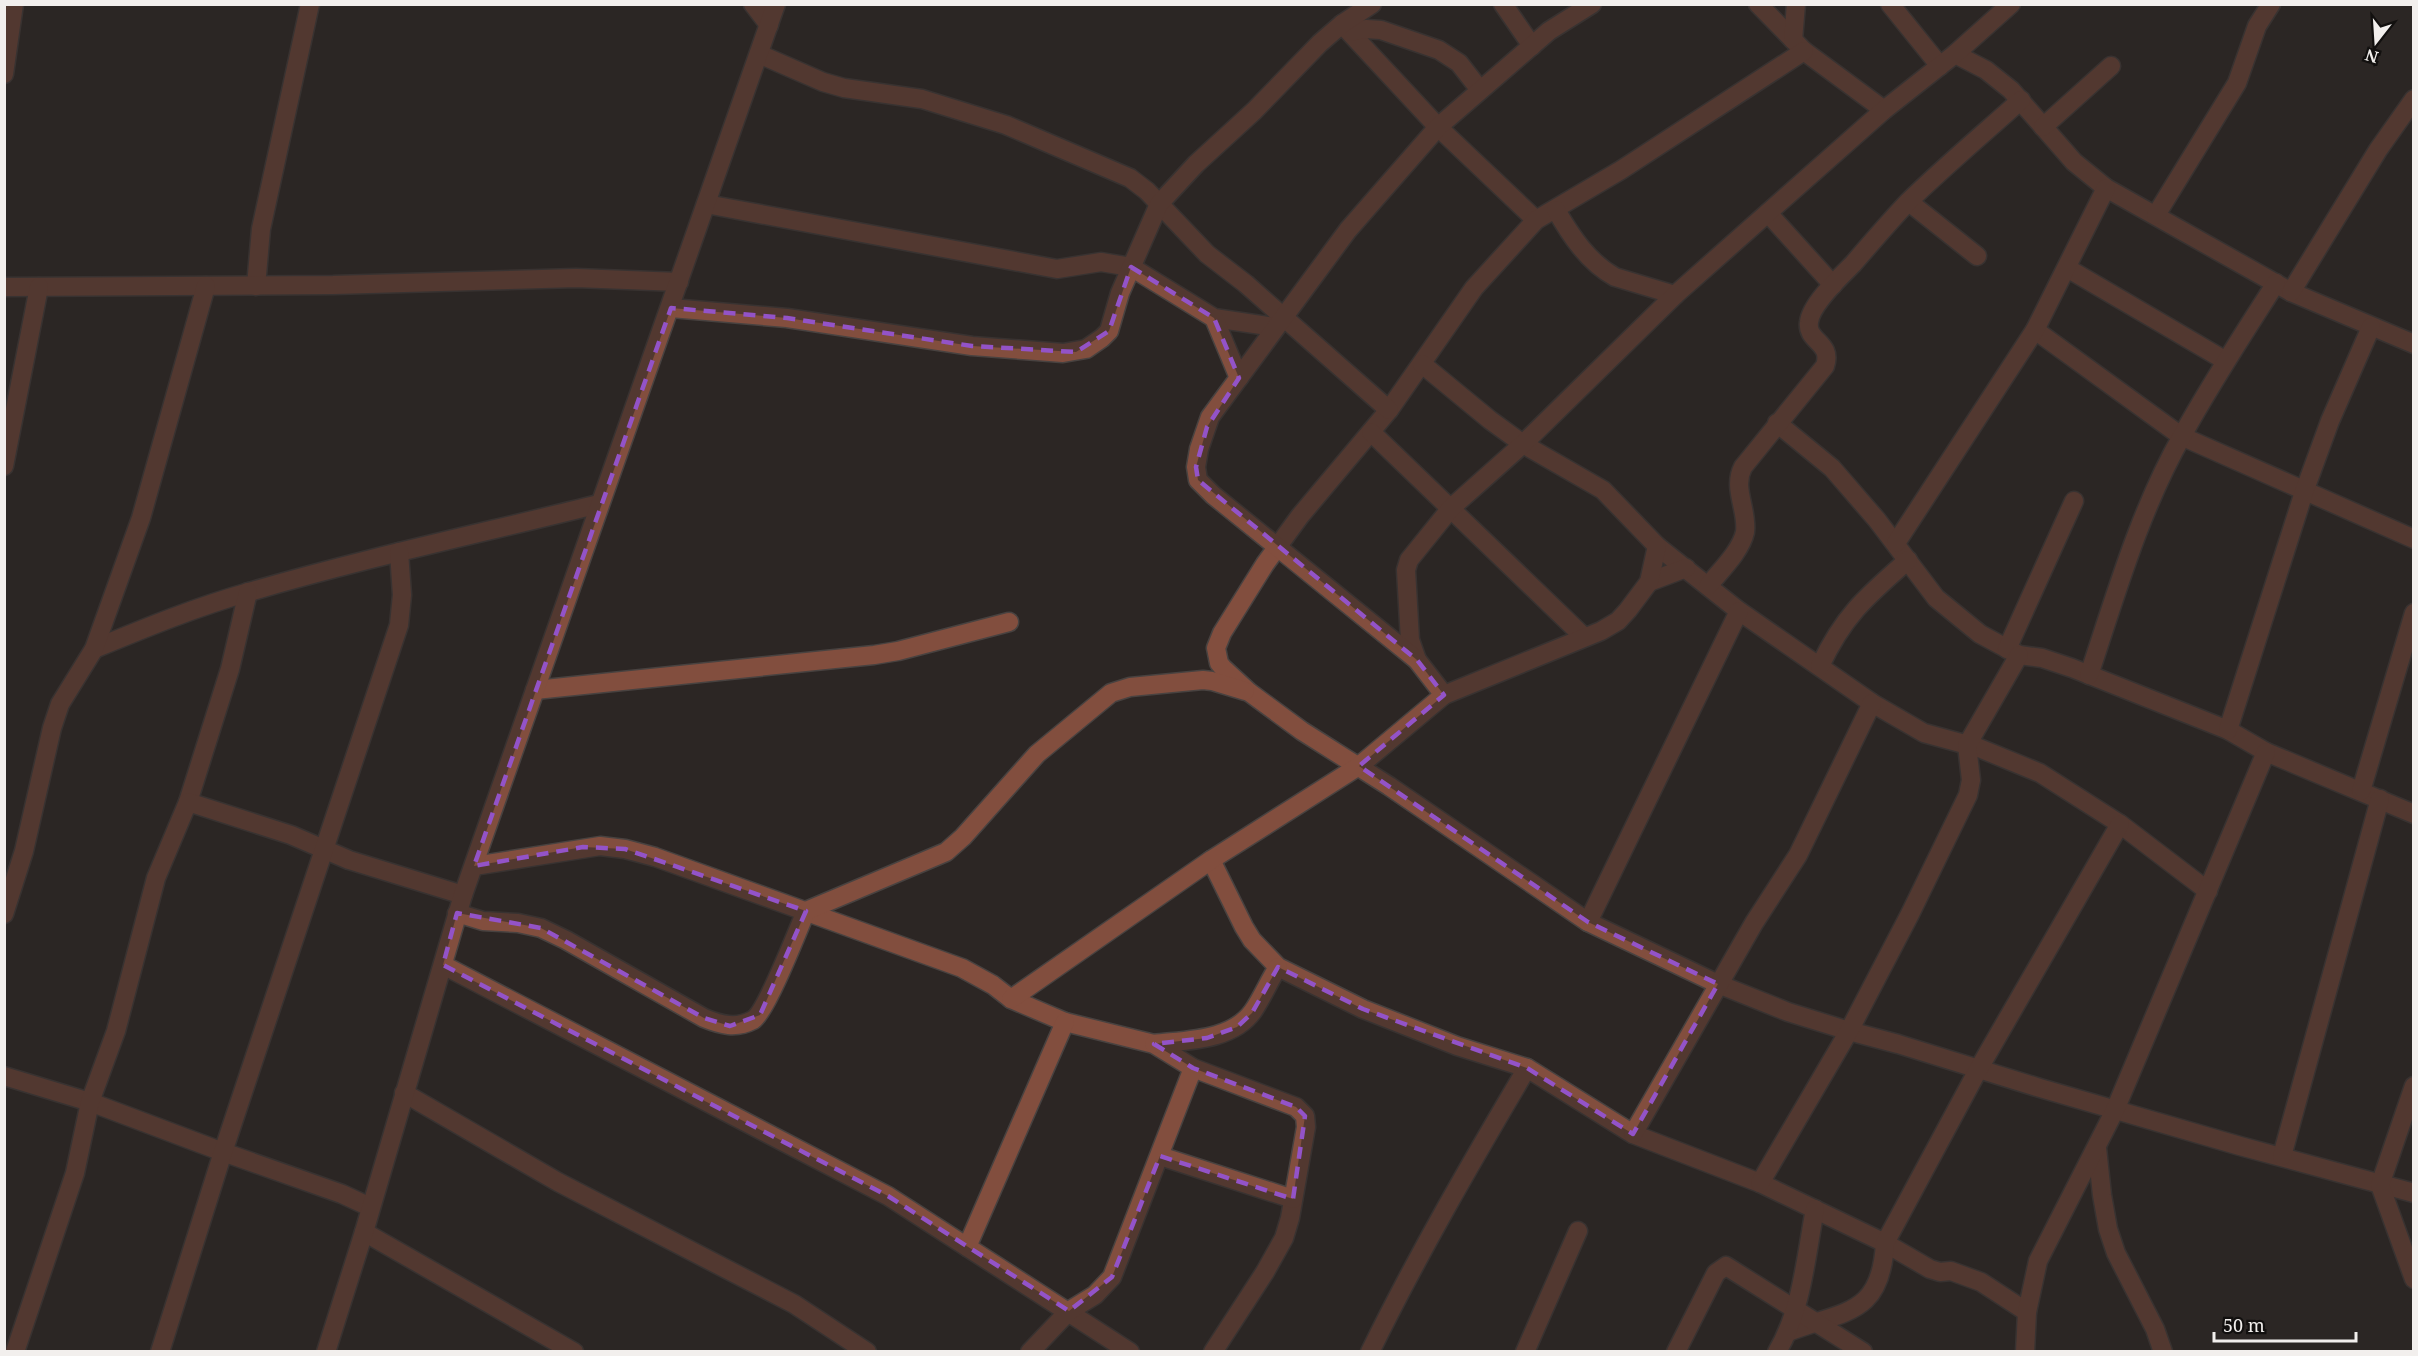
<svg xmlns="http://www.w3.org/2000/svg" width="2418" height="1356" viewBox="0 0 2418 1356" font-family="'Noto Serif',serif">
	<rect width="100%" height="100%" fill="#2c2624"/>
	<g fill="none" stroke-linecap="round" stroke-linejoin="round">
		<defs>
			<g id="minor">
				<path d="M753 4 769 25"/>
				<path d="M1503 4 1532 46"/>
				<path d="M1758 4 1804 51 1884 110"/>
				<path d="M1890 4 1940 66"/>
				<path d="M1342 24 1438 127 1536 220"/>
				<path d="M1350 32 1366 29 1381 30 1439 50 1459 63 1480 90"/>
				<path d="M1793 40 1796 4"/>
				<path d="M1804 51 1621 170 1536 220 1474 288 1389 410 1300 516 1265 564 1222 633 1216 648 1219 663 1223 668 1249 692 1302 731 1389 786 1588 922 1718 984 1788 1012 1849 1031 1898 1044 2040 1088 2240 1146 2414 1193"/>
				<path d="M759 54 823 82 844 88 922 99 1006 125 1130 178 1147 191 1207 254 1246 284 1389 410"/>
				<path d="M1955 54 1986 70 2011 90 2074 162 2106 188 2291 292 2414 344"/>
				<path d="M4 74 14 4"/>
				<path d="M2043 127 2111 66"/>
				<path d="M1909 202 1977 256"/>
				<path d="M706 204 1057 269 1101 262 1131 267 1214 318 1275 327"/>
				<path d="M1556 210C1571 236 1588 262 1615 277L1675 295"/>
				<path d="M1768 213 1833 285"/>
				<path d="M2156 215 2237 83 2257 26 2271 4"/>
				<path d="M2067 268 2226 361"/>
				<path d="M256 286 261 229 310 4"/>
				<path d="M4 287 333 285 576 278 679 282"/>
				<path d="M2291 292 2378 150 2414 99"/>
				<path d="M671 308 787 318 972 346 1063 353 1086 349 1102 338 1109 331 1120 293 1159 204 1196 164 1254 111 1320 43 1342 24 1372 4"/>
				<path d="M1214 318 1239 378"/>
				<path d="M2035 330 2181 436 2414 539"/>
				<path d="M1422 364 1490 420 1523 444 1603 490 1657 546 1739 611 1872 703 1924 733 1979 748 2040 773 2120 824 2208 891"/>
				<path d="M1777 423 1832 468 1877 520 1936 598 1980 634 2019 655 2042 658 2072 668 2228 730 2266 752 2414 814"/>
				<path d="M1371 432 1584 637"/>
				<path d="M4 466 39 287"/>
				<path d="M1896 543 2035 330 2106 188"/>
				<path d="M1649 582 1686 568"/>
				<path d="M1708 586C1720 571 1741 551 1745 532 1748 510 1732 488 1743 467L1825 366C1833 342 1806 342 1809 322 1811 304 1840 277 1853 264 1871 243 1889 222 1908 202 1944 167 1983 134 2021 100"/>
				<path d="M94 649C145 628 196 607 249 592 365 558 482 533 599 504"/>
				<path d="M2007 649 2074 501"/>
				<path d="M1417 660 1410 640 1406 570 1409 560 1451 508 1523 444 1675 295 1884 110 1955 54 2011 4"/>
				<path d="M1820 666C1844 615 1867 596 1908 560"/>
				<path d="M2089 675C2116 594 2140 510 2182 436 2211 383 2244 333 2276 283"/>
				<path d="M535 690 874 655 898 651 1009 622"/>
				<path d="M1444 695 1417 660 1213 495 1198 480 1196 467 1199 449 1210 417 1348 230 1438 127 1549 31 1592 4"/>
				<path d="M2228 730 2304 492 2330 421 2371 327"/>
				<path d="M2361 791 2414 613"/>
				<path d="M188 802 230 669 248 592"/>
				<path d="M1211 860 1244 927 1252 940 1278 967 1363 1009 1457 1046 1527 1068 1633 1134 1760 1183 1885 1243 1930 1269 1940 1272 1951 1271 1981 1282 2027 1312"/>
				<path d="M474 866 600 846 625 849 655 857 962 968 993 985 1011 999 1065 1022 1154 1044 1193 1068 1296 1107 1305 1116 1306 1127 1290 1218 1284 1238 1265 1272 1213 1352"/>
				<path d="M457 913 483 921 518 923 541 928 566 940 704 1018C721 1025 736 1029 753 1020 766 1012 798 930 806 911L946 852 963 837 1037 754 1111 693 1130 687 1203 680 1212 681 1245 691"/>
				<path d="M4 914 24 851 52 728 60 704 94 649 141 518 206 286"/>
				<path d="M1588 922 1739 611"/>
				<path d="M443 965 888 1196 1130 1352"/>
				<path d="M1011 999 1211 860 1359 766 1444 695 1601 631 1618 621 1628 610 1649 582 1657 546"/>
				<path d="M1154 1044C1186 1040 1232 1041 1253 1011 1262 998 1269 981 1278 967"/>
				<path d="M4 1076 90 1102 223 1152 342 1194 370 1207"/>
				<path d="M2414 1086 2380 1185 2414 1279"/>
				<path d="M404 1093 558 1182 794 1304 867 1352"/>
				<path d="M1633 1134 1754 923 1798 855 1872 703"/>
				<path d="M2097 1148 2102 1195 2108 1229 2116 1253 2155 1329 2163 1352"/>
				<path d="M1160 1156 1293 1199"/>
				<path d="M2282 1156 2380 799"/>
				<path d="M1760 1183 1849 1031 1910 914 1968 795 1971 780 1967 745 2019 655"/>
				<path d="M364 1232 574 1352"/>
				<path d="M967 1247 1065 1022"/>
				<path d="M1788 1332C1845 1310 1881 1316 1885 1243L1978 1070 2120 824"/>
				<path d="M15 1352 75 1173 90 1102 116 1031 156 878 188 802 291 835 349 860 463 895"/>
				<path d="M160 1352 223 1152 399 625 402 595 399 552"/>
				<path d="M326 1352 364 1232 463 895 776 4"/>
				<path d="M1030 1352 1069 1311 1095 1295 1112 1277 1193 1068"/>
				<path d="M1370 1352C1418 1254 1472 1161 1527 1068"/>
				<path d="M1525 1352 1578 1231"/>
				<path d="M1676 1352 1716 1273 1726 1266 1863 1352"/>
				<path d="M1777 1352C1802 1310 1806 1256 1815 1209"/>
				<path d="M2025 1352 2027 1312 2038 1261 2115 1110 2266 752"/>
			</g>
		</defs>
		<use href="#minor" stroke="#484240" stroke-width="21"/>
		<use href="#minor" stroke="#824e3e" stroke-width="18"/>
	</g>
	<path d="M0 0H2418V1356H0ZM1131 267 1214 318 1239 378 1207 427 1196 467 1198 480 1417 660 1444 695 1359 766 1588 922 1718 984 1633 1134 1527 1068 1363 1009 1278 967 1252 1013 1237 1027 1207 1038 1154 1044 1193 1068 1296 1107 1305 1116 1293 1199 1160 1156 1112 1277 1069 1311 888 1196 443 965 457 913 541 928 704 1018 730 1026 760 1015 806 911 625 849 583 847 474 866 671 308 787 318 972 346 1076 352 1109 331Z" fill="#2c2624" fill-opacity=".55" fill-rule="evenodd"/>
	<path fill="none" stroke="#9353c8" stroke-width="4.5" stroke-dasharray="12 8" stroke-linejoin="round" d="M1131 267 1214 318 1239 378 1207 427 1196 467 1198 480 1417 660 1444 695 1359 766 1588 922 1718 984 1633 1134 1527 1068 1363 1009 1278 967 1252 1013 1237 1027 1207 1038 1154 1044 1193 1068 1296 1107 1305 1116 1293 1199 1160 1156 1112 1277 1069 1311 888 1196 443 965 457 913 541 928 704 1018 730 1026 760 1015 806 911 625 849 583 847 474 866 671 308 787 318 972 346 1076 352 1109 331Z"/>
	<rect width="2418" height="1356" fill="none" stroke="#f2efed" stroke-width="12"/>
	<g transform="translate(2376 42) rotate(197)" stroke="#12100f" stroke-width="4.5" paint-order="stroke">
	<path d="M0-4.5L10 22L0 15L-10 22Z" fill="#f2efed"/>
	<text y="-9" font-size="16" font-weight="bold" text-anchor="middle" fill="#f2efed">N</text>
	</g>
	<path d="M2214 1332v9h142v-9" fill="none" stroke="#f2efed" stroke-width="3"/>
	<text x="2223" y="1332" font-size="18" fill="#f2efed" stroke="#12100f" stroke-width="4.5" paint-order="stroke">50 m</text>
</svg>
